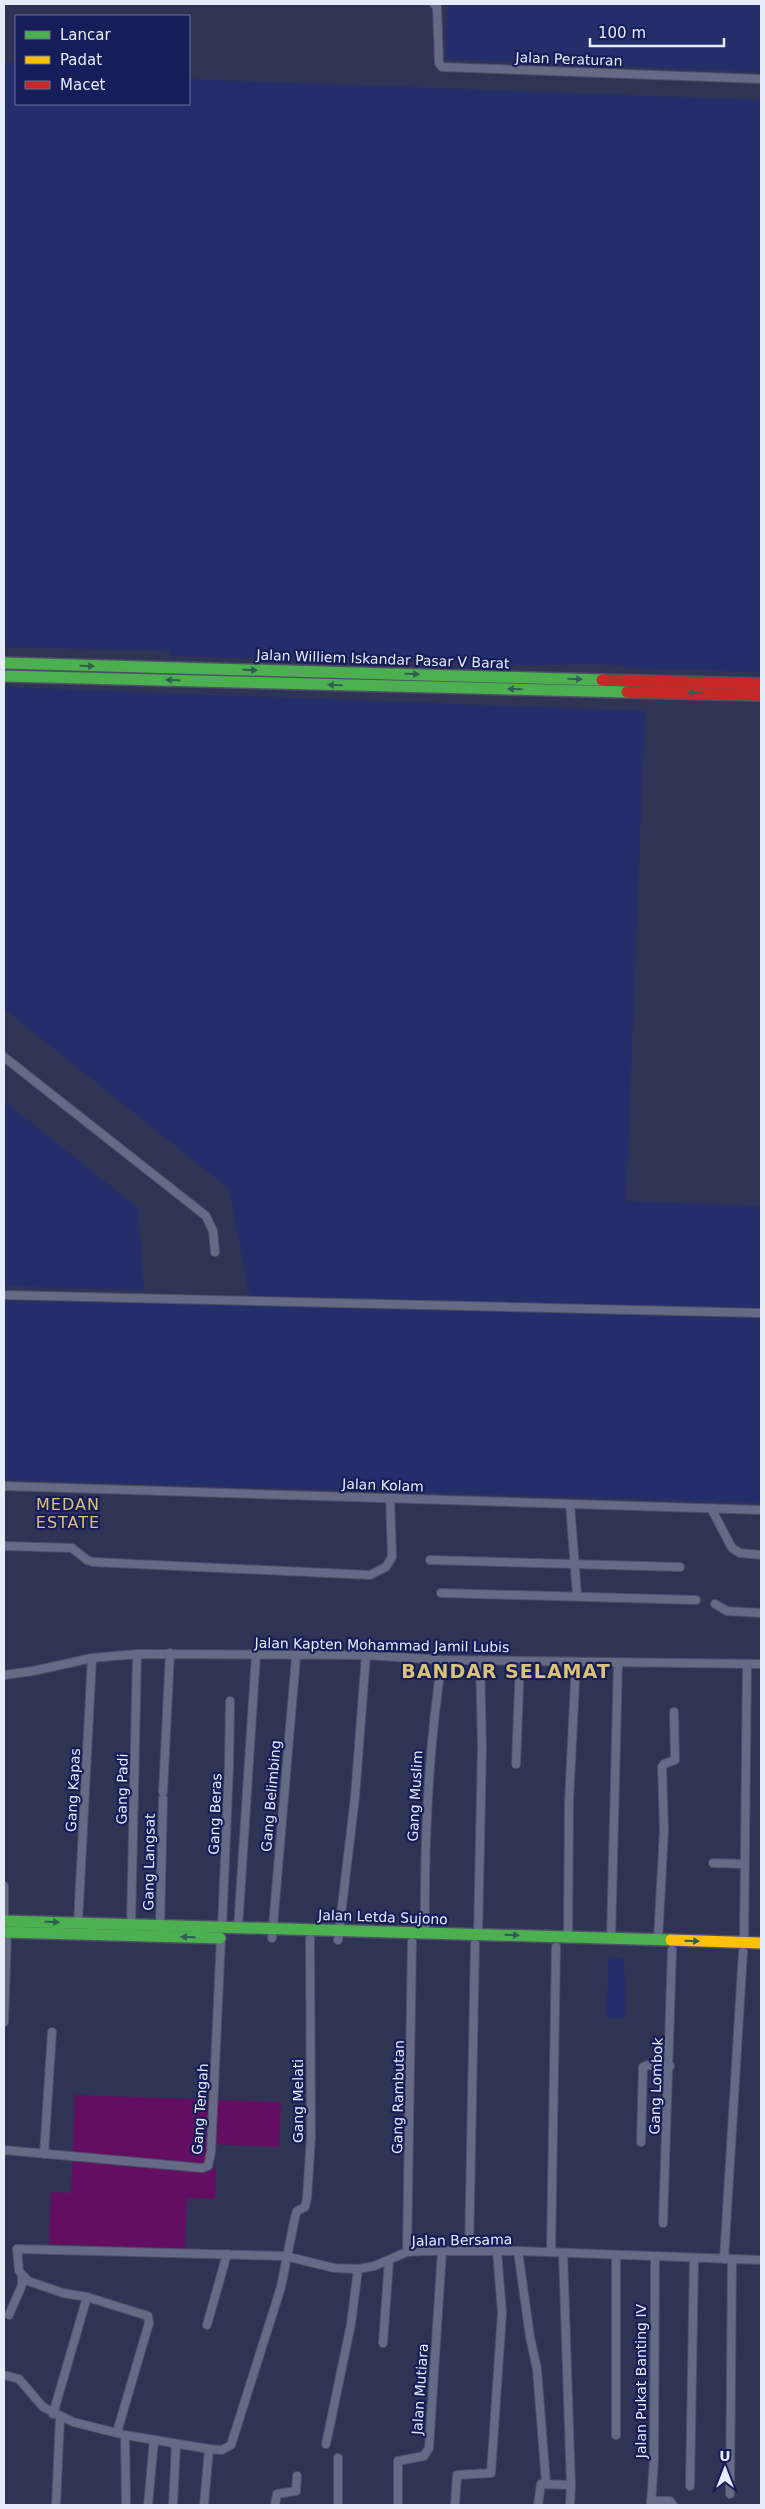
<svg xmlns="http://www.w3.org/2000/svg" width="765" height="2509" viewBox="0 0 765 2509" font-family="'DejaVu Sans',sans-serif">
	<rect width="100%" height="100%" fill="#2f3455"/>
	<g fill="#252e6b">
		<path d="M448 4H761V72L445 59Z"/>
		<path d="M4 63H16V104H189V79L761 100V672L627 668 620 665 587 664 460 666 452 660 419 659 409 662 170 656V651L4 647Z"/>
		<path d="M4 687 645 711 626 1201 761 1206V1503L4 1480V1298L251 1304 229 1189 4 1009Z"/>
		<path d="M4 1101 138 1208 144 1290 4 1286Z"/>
		<path d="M608 1957 624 1958 626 2018 607 2019Z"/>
	</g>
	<path fill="#640e61" d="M75 2095 281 2102 279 2147 208 2144 207 2169H216L215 2199 187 2198 185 2249 49 2244 51 2192 71 2193Z"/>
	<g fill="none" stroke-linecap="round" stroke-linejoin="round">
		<defs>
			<g id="street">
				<path d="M434 4 437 7 439 63 442 67 761 79"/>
				<path d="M4 1057 206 1216 213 1231 215 1252"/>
				<path d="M4 1295 761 1313"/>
				<path d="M4 1486 761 1510"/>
				<path d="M570 1504 577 1595"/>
				<path d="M711 1508 732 1548 740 1553 761 1555"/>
				<path d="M4 1546 72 1548 87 1560 93 1562 370 1575 386 1567 392 1557 390 1498"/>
				<path d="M430 1560 680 1567"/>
				<path d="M441 1593 696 1600"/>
				<path d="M715 1604 727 1611 761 1613"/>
				<path d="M4 1675 33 1671 92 1658 137 1654 366 1655 442 1660 761 1664"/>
				<path d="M516 1764 520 1661"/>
				<path d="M163 1792 170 1653"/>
				<path d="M713 1863 745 1864"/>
				<path d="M4 1886V1921"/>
				<path d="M78 1923 92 1658"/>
				<path d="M131 1924 137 1654"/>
				<path d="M160 1925 163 1799"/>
				<path d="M222 1928 229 1766 230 1701"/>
				<path d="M238 1928 256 1655"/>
				<path d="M425 1933C424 1841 428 1751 442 1660"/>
				<path d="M478 1935 482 1747 480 1660"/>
				<path d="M568 1937 569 1802 576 1662"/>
				<path d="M272 1938 296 1657"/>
				<path d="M611 1938 618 1663"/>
				<path d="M658 1939 664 1830 662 1767 664 1764 675 1760 674 1712"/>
				<path d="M338 1940 355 1797 366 1655"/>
				<path d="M744 1943 747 1664"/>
				<path d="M4 2022 7 1932"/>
				<path d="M641 2142 643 2067 648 2065 670 2066"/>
				<path d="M4 2150 202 2168 208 2166 211 2152 221 1938"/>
				<path d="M44 2154 52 2032"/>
				<path d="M663 2223 672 1950"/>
				<path d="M469 2251 475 1944"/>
				<path d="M518 2251 530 2337 537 2369 546 2483"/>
				<path d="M407 2252 412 1942"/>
				<path d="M551 2252 556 1947"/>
				<path d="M616 2256V2435"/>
				<path d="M724 2259 743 1952"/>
				<path d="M9 2315 22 2285V2276"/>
				<path d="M207 2325 227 2254"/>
				<path d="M383 2343 389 2261"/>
				<path d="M4 2375 19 2379 43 2407 73 2422 125 2435 209 2449 222 2450 231 2445 281 2287 295 2217 297 2211 305 2207 307 2198 311 2137 310 1939"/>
				<path d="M53 2414 87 2297"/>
				<path d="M117 2432 149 2323 148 2316 87 2297 63 2293 28 2281 19 2271 17 2249 285 2256 334 2268 358 2269 374 2266 407 2252 423 2251H518L761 2260"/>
				<path d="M125 2435 126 2505"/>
				<path d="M326 2444 351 2324 358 2269"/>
				<path d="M690 2486 694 2258"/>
				<path d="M730 2494 732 2259"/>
				<path d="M651 2501H670L673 2505"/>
				<path d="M56 2505 60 2418"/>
				<path d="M148 2505 154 2440"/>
				<path d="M173 2505 176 2444"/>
				<path d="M204 2505 209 2449"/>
				<path d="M275 2505 277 2494 296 2491 297 2476"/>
				<path d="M338 2505V2458"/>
				<path d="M398 2505V2461L424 2456 429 2448 442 2251"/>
				<path d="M455 2505 457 2475 491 2473 502 2313 497 2251"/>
				<path d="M538 2505 541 2484 571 2485 563 2253"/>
				<path d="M570 2505 571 2485"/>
				<path d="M651 2505 654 2459 655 2257"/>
			</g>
			<g id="fast">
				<path d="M4 663 602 680"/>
				<path d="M4 676 627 692"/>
				<path d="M4 1921 671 1940"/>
				<path d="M4 1932 220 1938"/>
			</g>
			<path id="slow" d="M671 1940 761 1943"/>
			<g id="jam">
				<path d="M602 680 761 684"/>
				<path d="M627 692 761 695"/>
			</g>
		</defs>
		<use href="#street" stroke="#4d4f68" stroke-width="10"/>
		<use href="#fast" stroke="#4d4f68" stroke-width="14"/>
		<use href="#slow" stroke="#4d4f68" stroke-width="14"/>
		<use href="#jam" stroke="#4d4f68" stroke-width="14"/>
		<use href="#street" stroke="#656b85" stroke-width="8"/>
		<use href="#fast" stroke="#4caf50" stroke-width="11"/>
		<use href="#slow" stroke="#ffc107" stroke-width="11"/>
		<use href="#jam" stroke="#c62828" stroke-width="11"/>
	</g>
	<defs><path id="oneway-solid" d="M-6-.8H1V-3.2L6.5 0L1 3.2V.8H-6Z" transform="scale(1.25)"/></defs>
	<g fill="#2f5f54">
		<use href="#oneway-solid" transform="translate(87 666) rotate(2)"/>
		<use href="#oneway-solid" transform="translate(250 670) rotate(2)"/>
		<use href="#oneway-solid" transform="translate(412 674) rotate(2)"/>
		<use href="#oneway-solid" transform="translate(575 679) rotate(2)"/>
		<use href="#oneway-solid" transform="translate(173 680) rotate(-179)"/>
		<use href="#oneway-solid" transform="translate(335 685) rotate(-179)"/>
		<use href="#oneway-solid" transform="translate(515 689) rotate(-179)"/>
		<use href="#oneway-solid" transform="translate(695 693) rotate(-178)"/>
		<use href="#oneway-solid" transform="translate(52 1922) rotate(2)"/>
		<use href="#oneway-solid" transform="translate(512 1935) rotate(2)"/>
		<use href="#oneway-solid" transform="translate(188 1937) rotate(-179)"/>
		<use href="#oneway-solid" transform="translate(692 1941) rotate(2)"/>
	</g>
	<g text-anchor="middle" stroke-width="4.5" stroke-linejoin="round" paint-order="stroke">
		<g font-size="14" fill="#e7ecfb" stroke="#171d58">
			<text transform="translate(569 59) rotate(2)" y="5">Jalan Peraturan</text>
			<text transform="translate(383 659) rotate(2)" y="5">Jalan Williem Iskandar Pasar V Barat</text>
			<text transform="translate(383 1485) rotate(2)" y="5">Jalan Kolam</text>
			<text transform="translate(382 1645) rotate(1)" y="5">Jalan Kapten Mohammad Jamil Lubis</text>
			<text transform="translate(122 1789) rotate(-89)" y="5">Gang Padi</text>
			<text transform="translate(73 1790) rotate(-87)" y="5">Gang Kapas</text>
			<text transform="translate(271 1796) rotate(-85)" y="5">Gang Belimbing</text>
			<text transform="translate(415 1796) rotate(-87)" y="5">Gang Muslim</text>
			<text transform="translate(215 1814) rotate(-88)" y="5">Gang Beras</text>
			<text transform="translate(149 1862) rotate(-89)" y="5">Gang Langsat</text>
			<text transform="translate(383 1917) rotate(2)" y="5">Jalan Letda Sujono</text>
			<text transform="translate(656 2086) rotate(-88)" y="5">Gang Lombok</text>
			<text transform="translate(398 2097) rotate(-89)" y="5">Gang Rambutan</text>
			<text transform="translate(298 2101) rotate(-90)" y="5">Gang Melati</text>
			<text transform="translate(200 2109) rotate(-86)" y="5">Gang Tengah</text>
			<text transform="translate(462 2240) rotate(-1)" y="5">Jalan Bersama</text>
			<text transform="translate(641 2381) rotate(-90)" y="5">Jalan Pukat Banting IV</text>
			<text transform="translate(420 2389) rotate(-86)" y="5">Jalan Mutiara</text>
		</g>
		<g font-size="16" letter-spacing="1" fill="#dac376" stroke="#171d58">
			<text x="68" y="1510">MEDAN<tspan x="68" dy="18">ESTATE</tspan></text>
		</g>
		<g font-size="19" font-weight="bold" letter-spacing="1" fill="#dac376" stroke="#171d58">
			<text x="506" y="1678">BANDAR SELAMAT</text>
		</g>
	</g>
	<rect width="765" height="2509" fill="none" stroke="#e7ecfb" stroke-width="10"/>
	<rect x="15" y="15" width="175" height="90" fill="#171d58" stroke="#6a7099"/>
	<rect x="25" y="31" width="25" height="8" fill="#4caf50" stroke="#6a7099"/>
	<text x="60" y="40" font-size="15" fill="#e7ecfb">Lancar</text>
	<rect x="25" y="56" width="25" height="8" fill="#ffc107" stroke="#6a7099"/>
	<text x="60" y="65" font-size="15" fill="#e7ecfb">Padat</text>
	<rect x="25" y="81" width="25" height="8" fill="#c62828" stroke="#6a7099"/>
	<text x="60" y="90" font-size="15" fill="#e7ecfb">Macet</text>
	<g transform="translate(725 2469)" stroke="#171d58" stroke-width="4" paint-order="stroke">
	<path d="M0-4L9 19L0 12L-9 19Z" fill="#e7ecfb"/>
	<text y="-8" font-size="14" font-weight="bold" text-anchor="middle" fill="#e7ecfb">U</text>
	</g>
	<path d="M590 38v8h134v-8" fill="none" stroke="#e7ecfb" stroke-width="2.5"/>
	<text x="598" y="38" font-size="15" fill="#e7ecfb" stroke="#171d58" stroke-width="4" paint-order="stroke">100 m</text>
</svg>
